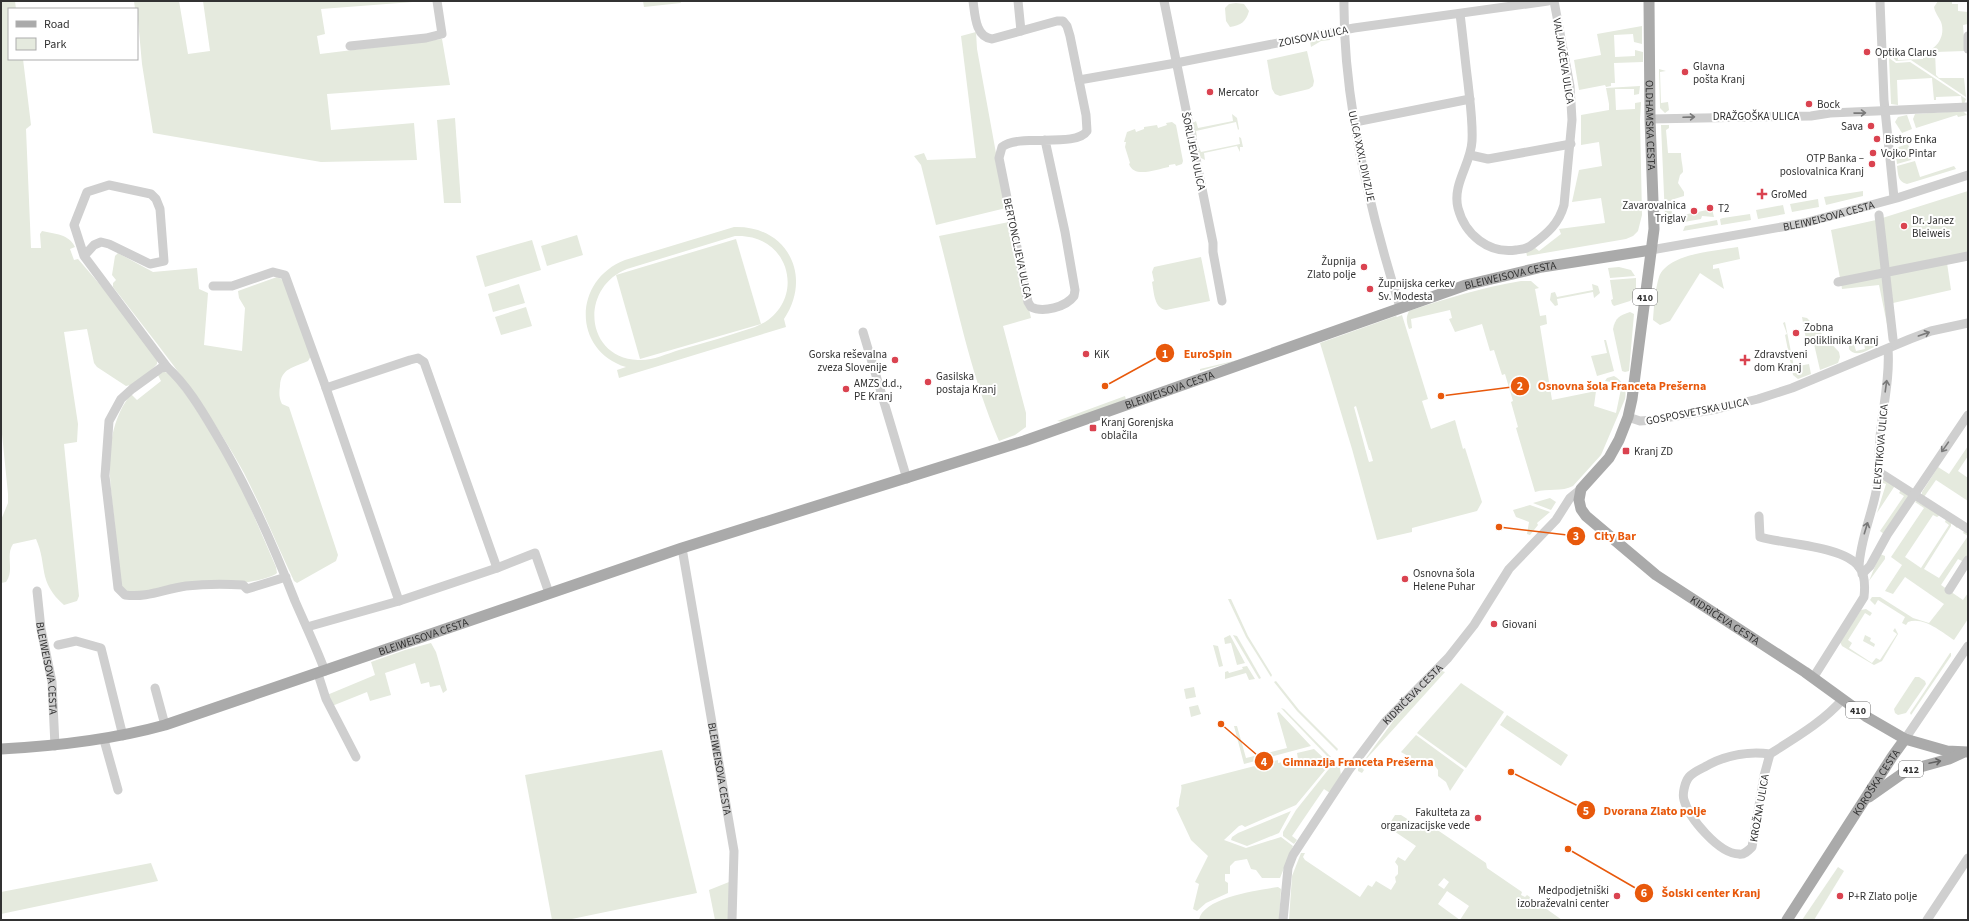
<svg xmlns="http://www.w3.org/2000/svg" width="1969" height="921" viewBox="0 0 1969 921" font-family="'Source Sans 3',sans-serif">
	<rect width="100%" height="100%" fill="#fff"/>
	<g fill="#e5eade" fill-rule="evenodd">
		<path d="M1 1H15L16 9H9V59H23L31 125 26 129 31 248H41L40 234 42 231C55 234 69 234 75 247L70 249 74 260 78 259 108 294 157 358V364C148 374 138 384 126 386L97 367 94 363 87 329 64 332 78 424 77 442 64 444 79 596 77 601 64 605C37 581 48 566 36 539L13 544C5 556 15 570 6 582L1 583V520L8 503V494L1 424Z"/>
		<path d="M134 1H179L188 54 210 51 203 1H426L321 9 325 34 317 36 320 54 442 39 450 85 327 94 331 130 414 123 417 160 321 162 153 133 142 64 137 9H135Z"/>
		<path d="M643 1H680L681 3 644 7Z"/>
		<path d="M1938 1H1952V4H1958V11L1968 12V24L1963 25 1965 51 1935 52 1936 75 1939 78H1964L1966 97 1911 60 1896 61 1892 56 1898 54V60L1923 59V52C1937 50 1946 36 1941 22 1939 17 1935 13 1934 7Z"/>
		<path d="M1236 3 1244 4 1249 11C1246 22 1241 25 1230 27L1226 21 1225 8 1229 4Z"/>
		<path d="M1642 26V44L1634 42 1633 34 1614 35 1615 57 1635 56V50L1643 52V62L1614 63 1615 83H1611V86L1606 87 1605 85 1579 90 1574 60 1601 55 1597 34Z"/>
		<path d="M976 32 977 49 1006 208 936 225 921 165 914 156 924 153 927 160 976 158 961 36Z"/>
		<path d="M1330 37V40L1321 41 1311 47 1310 41Z"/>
		<path d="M1307 51 1314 81 1313 86 1309 89 1280 96 1275 94 1272 89 1267 60Z"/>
		<path d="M1889 58 1896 63 1910 62 1966 99 1964 104 1962 103 1961 96 1936 97V100H1934L1932 78 1897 80 1898 105 1891 104Z"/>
		<path d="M1659 69 1666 71 1660 72 1661 103 1668 102 1669 110 1665 113 1660 108Z"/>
		<path d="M1640 86 1639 94 1634 95V89H1615L1616 110 1635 109V103L1641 102 1640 120 1642 215 1638 231 1633 236 1626 239 1527 256 1526 251 1534 247 1539 251 1561 234 1559 229 1605 223 1601 198 1572 202 1579 170 1602 166 1599 142 1581 145V115L1609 110V104L1606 88Z"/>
		<path d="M1963 111 1967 115 1958 117 1957 115 1916 128 1913 119 1915 114Z"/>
		<path d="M1232 114 1237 118 1239 129 1238 130 1236 122 1196 131 1197 137H1196L1193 123 1196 121 1198 128 1233 121Z"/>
		<path d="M1907 115 1912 129 1902 133 1895 122 1898 117Z"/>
		<path d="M455 118 461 203H444L437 120Z"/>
		<path d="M1172 122 1176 125 1183 161 1182 164 1176 166 1175 164 1169 165V167C1157 169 1134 179 1129 164L1130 163 1125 147 1126 142H1124L1127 132 1135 129 1136 132 1144 129V127L1157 125 1158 128 1167 125 1166 123Z"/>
		<path d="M1661 125H1669V128L1666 130 1668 153H1681C1681 161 1683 165 1683 172L1680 175 1678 183 1684 192V196L1671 200V206L1668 207V210L1671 209 1673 215 1678 216 1712 209 1714 217 1702 216 1701 219 1667 225 1665 218Z"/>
		<path d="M1239 137 1241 138 1243 147H1240V152L1237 146 1204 153 1205 160 1199 157 1198 145 1201 152 1240 144Z"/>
		<path d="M1908 144 1912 157 1911 160 1897 164 1895 148Z"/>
		<path d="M1915 161 1920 177 1954 166 1956 169 1907 184C1898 182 1898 175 1897 166Z"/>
		<path d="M1863 191V196L1826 205 1824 197Z"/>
		<path d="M1968 191V253L1840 278 1831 230 1876 220Z"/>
		<path d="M1818 199 1819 207 1792 212 1790 204Z"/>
		<path d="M1783 205 1785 214 1758 219 1756 210Z"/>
		<path d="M1750 214 1751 220 1721 225 1720 219 1723 218Z"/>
		<path d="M1717 220 1718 225 1683 231 1685 226Z"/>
		<path d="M1009 222 1031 318 1003 326 1026 413V427L1015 435 999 441C971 376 957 305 939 236Z"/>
		<path d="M734 227C787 225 813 276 784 319L786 327 619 378 617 370 626 367C572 350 573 280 625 260ZM735 236C793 233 808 306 755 327 730 335 705 343 679 350 666 354 652 361 638 360 585 358 579 288 627 269Z"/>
		<path d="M577 235 583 255 547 266 541 246Z"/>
		<path d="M736 239 761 324 640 359 616 275Z"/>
		<path d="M532 240 541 270 485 287 476 256Z"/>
		<path d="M1738 247 1740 259 1713 265V269L1719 268 1724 289 1700 273 1670 321 1660 325 1653 320C1654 306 1655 290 1659 277 1668 253 1716 251 1738 247Z"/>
		<path d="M118 253 153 272 197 268 199 289 208 293 204 345 242 351 245 308 239 298 238 291 277 277 283 280 311 356 308 361C293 368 281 368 280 386 279 393 279 398 282 404L289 407 338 555 336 561 297 583 294 581C277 545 262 508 244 473 208 407 159 346 113 287V283L116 280 112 275 115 256Z"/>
		<path d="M1201 257 1210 301 1166 310C1154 308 1154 292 1152 282L1154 281 1152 272 1154 267Z"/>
		<path d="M1947 263 1951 290 1893 303 1889 274Z"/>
		<path d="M1619 267 1631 270 1635 276 1610 278 1608 268Z"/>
		<path d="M1883 275 1888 329 1879 285 1842 289 1841 283Z"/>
		<path d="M1636 278V295L1630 301 1614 306 1612 304 1611 300 1613 299 1610 280Z"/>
		<path d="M1521 281H1531L1539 288 1535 289 1540 316 1546 315 1547 324 1540 326 1552 400 1596 391 1594 406 1616 413 1622 384 1605 381 1607 378 1614 376C1624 382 1627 389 1625 399L1601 455 1573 486C1562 492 1548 488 1535 492L1516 428 1518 427 1511 402 1513 401 1505 374 1502 375 1494 350 1490 351 1482 324 1455 332 1449 319 1452 318 1450 310 1411 319 1412 328 1409 329C1406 321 1406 317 1409 311 1448 298 1480 288 1521 281Z"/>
		<path d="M519 284 525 303 493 312 488 294Z"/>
		<path d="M1592 284 1598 286 1600 293 1594 298 1593 292 1557 299 1558 305 1555 306 1550 300 1551 293 1555 292 1557 297 1593 290Z"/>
		<path d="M526 307 532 326 501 335 495 317Z"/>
		<path d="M1630 312 1634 314 1629 371 1625 372 1622 371 1613 329C1615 318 1620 315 1630 312Z"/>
		<path d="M1402 315 1428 399 1422 401 1431 429 1455 420 1463 449 1465 448 1482 502 1477 511 1412 528V532L1377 540 1352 449 1320 343 1396 316 1397 317ZM1356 406 1369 450H1370L1373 461 1369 462 1368 459 1354 407Z"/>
		<path d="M1802 317 1807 318 1839 352 1840 357 1838 363 1820 370 1814 344 1807 345Z"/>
		<path d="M1785 322 1794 367 1809 364 1811 374 1798 379 1793 375 1785 335 1787 334 1783 323Z"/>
		<path d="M1876 337 1878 345C1869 349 1856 359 1849 349V345L1853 341 1856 351 1865 349 1863 339Z"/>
		<path d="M1604 340H1606L1614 371 1597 376 1591 356 1607 353Z"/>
		<path d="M1246 358 1200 371V369Z"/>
		<path d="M162 372H165L171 375 190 400 234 470 276 567 277 573C261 587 152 591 125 593L121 587C118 564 116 541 114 518 109 476 103 430 131 394L137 400 161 381 158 375Z"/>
		<path d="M1125 396 1126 400 1064 422 1057 421Z"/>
		<path d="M1968 446V456L1958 471 1968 478V501L1936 480 1924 497 1922 495V492L1938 467 1949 474Z"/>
		<path d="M1882 479H1885L1896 484 1877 513 1886 484 1880 482Z"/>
		<path d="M1902 488 1908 494V498L1884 534 1880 531 1904 496 1899 493Z"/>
		<path d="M1550 498 1556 502 1551 510 1533 503Z"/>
		<path d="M1916 501 1940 515 1937 517 1933 515 1905 557 1921 568 1949 525 1945 522 1946 519 1958 527 1957 528 1951 523V526L1924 569 1939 578 1968 536 1963 533 1965 530 1968 532V556L1964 562 1958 559 1941 585 1963 600 1968 593V619L1954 640C1942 632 1923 616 1908 622L1906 625 1902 623 1905 617 1878 600 1875 605 1870 600 1872 597H1880L1913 618 1929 623 1944 604 1905 577 1893 594 1885 591 1902 565 1891 557 1924 508 1915 502Z"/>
		<path d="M1530 505 1550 512 1537 523 1538 525 1530 535 1527 534 1529 522 1516 517 1513 510Z"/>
		<path d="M1880 554 1885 556V559L1869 581Z"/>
		<path d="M1228 599H1231L1248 636 1272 675 1271 677 1246 637Z"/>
		<path d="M1866 609 1872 613 1870 616 1865 613 1848 640 1852 643 1849 648 1872 663 1876 658 1880 660 1897 634 1893 631 1895 628 1898 634 1882 661 1874 665 1842 646 1840 642 1861 610Z"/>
		<path d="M1230 635 1245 663 1237 665 1231 643 1225 644 1224 638Z"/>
		<path d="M1233 635 1237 636 1261 678 1259 679Z"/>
		<path d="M1865 635 1871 638 1870 641 1875 644 1874 647 1863 641Z"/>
		<path d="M431 643 436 652 447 690 443 693 440 685 430 687 429 682 421 684 415 663 385 673 391 695 370 701 367 692 332 706 327 695 375 675 371 662 405 650Z"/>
		<path d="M1213 645 1218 646 1223 666 1219 667Z"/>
		<path d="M1950 653H1951V656L1911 715 1910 713Z"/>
		<path d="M1247 666 1255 679 1249 680 1246 673 1225 679V672L1228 671 1229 673 1243 669 1242 667Z"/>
		<path d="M1442 671 1445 672 1360 766 1364 770 1362 773 1358 771V769L1394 720Z"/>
		<path d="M1915 677H1919L1925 681 1926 684 1906 713 1898 715 1895 713 1894 709Z"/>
		<path d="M1276 681 1299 710 1338 749 1337 751 1297 711 1274 682Z"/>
		<path d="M1461 683 1504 712 1466 768 1417 733Z"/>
		<path d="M1194 687 1196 697 1186 699 1184 689Z"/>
		<path d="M1198 705 1201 714 1191 717 1189 707Z"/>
		<path d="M1281 708 1284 709 1331 757H1328Z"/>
		<path d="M1279 712 1311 746 1244 764 1234 726H1237L1246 758 1287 748 1277 713Z"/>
		<path d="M1507 715 1568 755 1561 766 1500 725Z"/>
		<path d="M1416 735 1464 770 1450 791 1446 782 1438 776V770L1435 766 1424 765 1401 752Z"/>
		<path d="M1314 749 1330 764 1296 805 1245 827 1242 825 1239 826 1224 840 1246 848 1281 837 1293 846 1280 878H1262L1256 870 1251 869 1247 859 1235 861 1230 866V874H1225V881L1228 883V893L1206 903 1197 911 1193 909 1199 884 1195 882 1208 856 1191 840 1176 808 1179 806C1178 798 1183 791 1181 785L1278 760V763L1298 759 1297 753Z"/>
		<path d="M662 750 697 893 567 920H552L525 775Z"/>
		<path d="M1332 765 1340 768 1341 776 1330 793 1324 789 1292 836 1297 840 1294 844 1283 836V832L1296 810Z"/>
		<path d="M1291 811 1279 833 1247 846 1231 840 1232 837 1238 833Z"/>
		<path d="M1395 815H1401L1423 829 1433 827 1486 863 1487 868 1522 892 1521 895 1525 897 1527 895 1562 920H1460L1469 906 1447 891 1438 904 1460 920H1289L1292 876 1301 853H1305L1303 857 1305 860 1360 897 1368 885 1372 887 1376 881 1391 890 1396 882 1395 877 1398 874V866L1395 862 1398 857 1405 861 1416 846 1391 829 1393 825 1390 823ZM1444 878 1449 882 1444 889 1438 885Z"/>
		<path d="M151 863 158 881 1 914V892Z"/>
		<path d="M1838 867 1844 871 1814 920H1802Z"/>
		<path d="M729 882V920H715L709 890Z"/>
		<path d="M1278 887 1281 889 1279 920H1199C1203 897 1259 890 1278 887Z"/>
	</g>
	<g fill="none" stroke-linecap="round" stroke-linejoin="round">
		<g stroke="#cfcfcf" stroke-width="9">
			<path d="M973 1C975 14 975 37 992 39L1057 21H1063L1067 26 1070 36 1086 115 1087 131C1076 148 1019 133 1002 147L999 158 1028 302 1031 307C1043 313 1066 307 1074 296L1075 290 1065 232 1045 140"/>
			<path d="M1018 1 1021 31"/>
			<path d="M1164 1 1213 243V252L1222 301"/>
			<path d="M1344 1C1343 101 1370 212 1400 307"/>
			<path d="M1880 1 1884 100 1894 198"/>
			<path d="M1460 14C1463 37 1465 60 1468 83 1470 102 1473 122 1472 141 1471 164 1452 184 1458 208 1465 235 1489 254 1516 250 1523 249 1528 249 1533 244 1548 233 1559 223 1564 205L1572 120 1570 86 1554 1"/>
			<path d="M1968 36V49"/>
			<path d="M350 46 426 38 442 34 437 1"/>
			<path d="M1079 80 1176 63 1354 28 1548 1"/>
			<path d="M1650 119 1811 116 1830 113 1968 107"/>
			<path d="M1355 122 1470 99"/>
			<path d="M1470 155 1488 159 1571 144"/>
			<path d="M1879 215 1893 339"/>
			<path id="s1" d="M1651 250 1804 223 1897 198 1968 175"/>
			<path d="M84 256 74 225 87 192 109 185 151 194 156 199 160 209 164 261 150 264 109 244 101 242 94 245 84 256 167 367"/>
			<path d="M1838 282 1968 256"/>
			<path d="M213 286H232L273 272 285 275 326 388 410 360 418 358 424 362 497 568 399 601 307 627"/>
			<path d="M863 332 907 479"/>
			<path d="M326 388 399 601"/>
			<path d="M1628 417 1640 421 1653 420 1717 409 1758 399 1792 388 1910 339 1931 331 1968 323"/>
			<path d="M1879 472 1968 529"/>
			<path d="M1759 516 1760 537C1783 544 1845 546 1859 567 1865 574 1865 588 1864 597L1813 678"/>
			<path id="s2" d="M682 548 734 851 732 920"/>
			<path d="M1859 567C1860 541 1871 517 1876 492 1880 471 1878 449 1881 428 1884 402 1890 375 1888 349"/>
			<path d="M497 568 535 553 549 593"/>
			<path d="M1862 574 1870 566 1887 535 1968 415"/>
			<path d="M286 577 247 589 243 585C224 584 205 584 186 586 164 589 148 598 125 595L118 588 105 476 109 421 121 399 132 389 161 368 167 367C186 384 201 409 214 431 247 485 272 542 295 601 305 624 316 647 325 671"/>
			<path d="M1949 590 1968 560"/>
			<path id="s3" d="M37 591 41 629 52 682 55 746"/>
			<path d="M58 645 76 641 101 648 123 736"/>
			<path d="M318 674 326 699 356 757"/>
			<path d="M155 688 165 725"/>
			<path d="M1905 739 1968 646"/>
			<path d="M104 740 118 790"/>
			<path d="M1770 754C1750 751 1728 755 1710 764 1704 768 1694 771 1689 777 1685 782 1682 794 1684 800 1689 818 1719 854 1739 854 1744 855 1748 851 1752 847L1764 776 1770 754C1795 738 1823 722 1843 699"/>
			<path id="s4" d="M1283 920 1288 868 1293 855 1349 770 1385 722 1448 658 1474 625 1509 569 1556 520 1570 498 1581 489"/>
			<path d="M1927 920 1968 858"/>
		</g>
		<g stroke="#aaa" stroke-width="11">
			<path id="s5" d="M1649 1 1650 119 1654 229 1632 399 1628 417 1619 440 1609 458 1581 489 1579 500 1581 509 1586 516 1656 575 1805 672 1867 717 1905 739 1947 751 1968 752"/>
			<path id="s6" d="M1 749C57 746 111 740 165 725L682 548 1024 441 1466 285 1542 267 1651 250"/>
			<path d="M1869 797 1906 771 1949 759 1962 753"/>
			<path id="s7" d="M1787 920 1892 757 1905 739"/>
		</g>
	</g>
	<defs><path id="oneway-shaft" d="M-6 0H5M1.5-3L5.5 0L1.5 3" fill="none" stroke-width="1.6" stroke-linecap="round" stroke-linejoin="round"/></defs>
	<g stroke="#797979">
		<use href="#oneway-shaft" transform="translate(1860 113) rotate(-1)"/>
		<use href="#oneway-shaft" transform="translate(1689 117) rotate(-2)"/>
		<use href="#oneway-shaft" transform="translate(1924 334) rotate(-19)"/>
		<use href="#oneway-shaft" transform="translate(1886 386) rotate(-82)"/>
		<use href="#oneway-shaft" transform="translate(1945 447) rotate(125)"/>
		<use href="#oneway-shaft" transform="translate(1866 528) rotate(-73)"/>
	</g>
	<use stroke="#626262" href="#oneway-shaft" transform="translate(1935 762) rotate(-12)"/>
	<g fill="#da4350" stroke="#fff" stroke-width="1.5">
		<circle cx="1867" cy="52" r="4"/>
		<circle cx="1685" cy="72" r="4"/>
		<circle cx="1210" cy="92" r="4"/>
		<circle cx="1809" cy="104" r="4"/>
		<circle cx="1871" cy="126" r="4"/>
		<circle cx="1877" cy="139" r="4"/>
		<circle cx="1873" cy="153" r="4"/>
		<circle cx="1872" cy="164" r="4"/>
		<path d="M1760 188h4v4h4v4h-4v4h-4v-4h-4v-4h4z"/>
		<circle cx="1710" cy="208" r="4"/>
		<circle cx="1694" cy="211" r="4"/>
		<circle cx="1904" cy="226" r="4"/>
		<circle cx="1364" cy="267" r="4"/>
		<circle cx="1370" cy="289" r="4"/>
		<circle cx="1796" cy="333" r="4"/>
		<circle cx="1086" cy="354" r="4"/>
		<circle cx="895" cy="360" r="4"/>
		<path d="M1743 354h4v4h4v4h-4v4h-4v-4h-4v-4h4z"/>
		<circle cx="928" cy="382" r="4"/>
		<circle cx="846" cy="389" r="4"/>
		<rect x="1089" y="424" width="8" height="8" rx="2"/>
		<rect x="1622" y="447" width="8" height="8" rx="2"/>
		<circle cx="1405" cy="579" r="4"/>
		<circle cx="1494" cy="624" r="4"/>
		<circle cx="1478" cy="818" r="4"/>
		<circle cx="1617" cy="896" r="4"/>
		<circle cx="1840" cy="896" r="4"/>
	</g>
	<g text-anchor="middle" stroke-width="4" stroke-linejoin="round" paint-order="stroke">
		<g fill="#fff" stroke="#707070" stroke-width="1">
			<rect x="1633" y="289" width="24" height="16" rx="3"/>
			<rect x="1846" y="702" width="24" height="16" rx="3"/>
			<rect x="1899" y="761" width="24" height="16" rx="3"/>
		</g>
		<g font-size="10" font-weight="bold" fill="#323232">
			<text x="1645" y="301">410</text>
			<text x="1858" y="714">410</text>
			<text x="1911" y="773">412</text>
		</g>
		<g font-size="11" fill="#323232" stroke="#fff">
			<text transform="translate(1313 36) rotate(-11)" y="4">ZOISOVA ULICA</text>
			<text transform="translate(1564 61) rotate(81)" y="4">VALJAVČEVA ULICA</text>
			<text x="1756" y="120">DRAŽGOŠKA ULICA</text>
			<text dy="4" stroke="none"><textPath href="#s5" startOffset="124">OLDHAMSKA CESTA</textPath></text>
			<text transform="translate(1194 151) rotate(78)" y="4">ŠORLIJEVA ULICA</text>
			<text transform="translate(1362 156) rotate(78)" y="4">ULICA XXXI. DIVIZIJE</text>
			<text dy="4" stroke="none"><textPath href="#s1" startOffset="181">BLEIWEISOVA CESTA</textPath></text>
			<text transform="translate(1018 248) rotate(78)" y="4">BERTONCLJEVA ULICA</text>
			<text dy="4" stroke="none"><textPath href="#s6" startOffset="1585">BLEIWEISOVA CESTA</textPath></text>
			<text dy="4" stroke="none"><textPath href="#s6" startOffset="1225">BLEIWEISOVA CESTA</textPath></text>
			<text transform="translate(1697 411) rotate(-11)" y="4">GOSPOSVETSKA ULICA</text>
			<text transform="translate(1880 447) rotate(-85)" y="4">LEVSTIKOVA ULICA</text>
			<text dy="4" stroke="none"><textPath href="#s5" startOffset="708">KIDRIČEVA CESTA</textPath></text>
			<text dy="4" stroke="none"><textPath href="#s6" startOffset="439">BLEIWEISOVA CESTA</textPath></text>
			<text dy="4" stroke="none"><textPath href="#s3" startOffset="78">BLEIWEISOVA CESTA</textPath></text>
			<text dy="4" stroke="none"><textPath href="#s4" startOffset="267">KIDRIČEVA CESTA</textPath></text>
			<text dy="4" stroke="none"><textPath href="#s2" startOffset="224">BLEIWEISOVA CESTA</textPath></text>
			<text dy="4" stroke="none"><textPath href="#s7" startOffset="164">KOROŠKA CESTA</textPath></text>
			<text transform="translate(1759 808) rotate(-80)" y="4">KROŽNA ULICA</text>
		</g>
		<g font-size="11" fill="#323232" stroke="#fff" text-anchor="start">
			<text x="1875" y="56">Optika Clarus</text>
			<text x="1693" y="70">Glavna<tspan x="1693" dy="13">pošta Kranj</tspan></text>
			<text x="1218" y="96">Mercator</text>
			<text x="1817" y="108">Bock</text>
			<text x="1863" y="130" text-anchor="end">Sava</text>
			<text x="1885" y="143">Bistro Enka</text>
			<text x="1881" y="157">Vojko Pintar</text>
			<text x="1864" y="162" text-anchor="end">OTP Banka –<tspan x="1864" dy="13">poslovalnica Kranj</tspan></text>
			<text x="1771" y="198">GroMed</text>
			<text x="1686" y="209" text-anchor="end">Zavarovalnica<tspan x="1686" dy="13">Triglav</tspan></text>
			<text x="1718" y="212">T2</text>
			<text x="1912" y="224">Dr. Janez<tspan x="1912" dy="13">Bleiweis</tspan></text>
			<text x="1356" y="265" text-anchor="end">Župnija<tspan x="1356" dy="13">Zlato polje</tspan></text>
			<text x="1378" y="287">Župnijska cerkev<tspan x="1378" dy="13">Sv. Modesta</tspan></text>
			<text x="1804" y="331">Zobna<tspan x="1804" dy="13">poliklinika Kranj</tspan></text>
			<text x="887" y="358" text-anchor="end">Gorska reševalna<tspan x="887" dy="13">zveza Slovenije</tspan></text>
			<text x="1094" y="358">KiK</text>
			<text x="1754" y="358">Zdravstveni<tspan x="1754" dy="13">dom Kranj</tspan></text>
			<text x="936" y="380">Gasilska<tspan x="936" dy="13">postaja Kranj</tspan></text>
			<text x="854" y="387">AMZS d.d.,<tspan x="854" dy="13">PE Kranj</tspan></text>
			<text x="1101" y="426">Kranj Gorenjska<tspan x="1101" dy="13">oblačila</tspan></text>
			<text x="1634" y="455">Kranj ZD</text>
			<text x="1413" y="577">Osnovna šola<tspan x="1413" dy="13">Helene Puhar</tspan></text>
			<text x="1502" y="628">Giovani</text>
			<text x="1470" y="816" text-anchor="end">Fakulteta za<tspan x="1470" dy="13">organizacijske vede</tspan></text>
			<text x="1609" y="894" text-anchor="end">Medpodjetniški<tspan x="1609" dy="13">izobraževalni center</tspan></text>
			<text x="1848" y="900">P+R Zlato polje</text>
		</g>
	</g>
	<path fill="none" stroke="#e8590c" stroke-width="1.5" d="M1105 386L1165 353M1441 396L1520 386M1499 527L1576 536M1221 724L1264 761M1511 772L1586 810M1568 849L1644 893"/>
	<g fill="#e8590c" stroke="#fff" stroke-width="1.5">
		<circle cx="1105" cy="386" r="4"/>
		<circle cx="1441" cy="396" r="4"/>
		<circle cx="1499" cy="527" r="4"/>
		<circle cx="1221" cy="724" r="4"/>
		<circle cx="1511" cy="772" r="4"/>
		<circle cx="1568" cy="849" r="4"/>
		<circle cx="1165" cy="353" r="10"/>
		<circle cx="1520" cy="386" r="10"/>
		<circle cx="1576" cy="536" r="10"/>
		<circle cx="1264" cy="761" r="10"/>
		<circle cx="1586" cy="810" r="10"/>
		<circle cx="1644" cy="893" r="10"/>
	</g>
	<g font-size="12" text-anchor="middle" font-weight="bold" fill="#fff">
		<text x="1165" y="358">1</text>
		<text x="1520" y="390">2</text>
		<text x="1576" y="540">3</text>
		<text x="1264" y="766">4</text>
		<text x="1586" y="815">5</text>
		<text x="1644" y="897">6</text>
	</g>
	<g font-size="12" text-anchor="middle" font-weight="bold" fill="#e8590c" stroke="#fff" stroke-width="4" stroke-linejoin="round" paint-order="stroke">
		<text x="1208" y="358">EuroSpin</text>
		<text x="1622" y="390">Osnovna šola Franceta Prešerna</text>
		<text x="1615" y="540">City Bar</text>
		<text x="1358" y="766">Gimnazija Franceta Prešerna</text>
		<text x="1655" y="815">Dvorana Zlato polje</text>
		<text x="1711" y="897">Šolski center Kranj</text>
	</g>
	<rect width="1969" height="921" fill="none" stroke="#323232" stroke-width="4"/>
	<rect x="8" y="8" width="130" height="52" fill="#ffffff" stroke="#adadad"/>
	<rect x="16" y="21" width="20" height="6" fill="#aaaaaa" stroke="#adadad"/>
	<text x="44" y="28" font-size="12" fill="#323232">Road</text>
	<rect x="16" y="38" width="20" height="12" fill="#e5eade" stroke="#adadad"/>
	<text x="44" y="48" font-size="12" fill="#323232">Park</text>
</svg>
